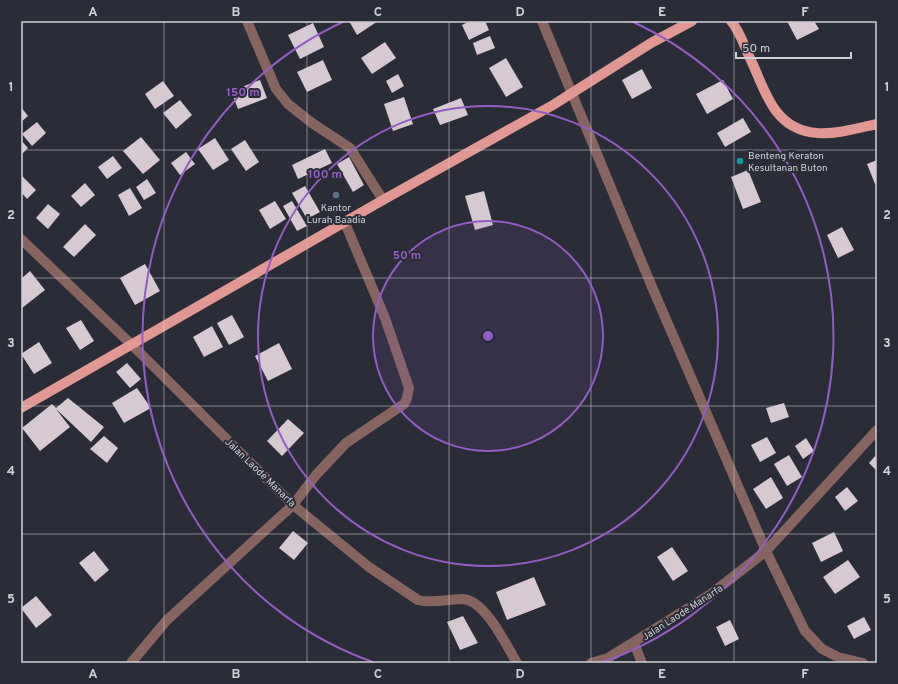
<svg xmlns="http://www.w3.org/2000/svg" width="898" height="684" viewBox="0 0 898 684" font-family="Overpass,sans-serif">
	<rect width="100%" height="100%" fill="#2a2c37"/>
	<g fill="#d6c9d2">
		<path d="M349 21H378L357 35Z"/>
		<path d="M470 21H485L489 30 469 40 462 25Z"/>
		<path d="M787 21H814L819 29 797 40Z"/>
		<path d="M313 23 324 47 300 59 288 35Z"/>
		<path d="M490 36 495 48 477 55 473 43Z"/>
		<path d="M385 42 396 58 372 74 361 58Z"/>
		<path d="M506 58 523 87 506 97 489 68Z"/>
		<path d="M323 60 332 80 307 92 297 72Z"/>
		<path d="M642 69 652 88 632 99 622 80Z"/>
		<path d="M398 74 404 86 392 93 386 81Z"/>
		<path d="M260 80 267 98 238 109 231 91Z"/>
		<path d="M723 80 733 99 707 114 696 94Z"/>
		<path d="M163 81 174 96 155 109 145 94Z"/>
		<path d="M404 97 413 124 393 131 384 104Z"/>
		<path d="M461 98 468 115 440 125 433 109Z"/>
		<path d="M180 100 192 115 176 129 163 113Z"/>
		<path d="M21 107 28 116 21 122Z"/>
		<path d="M743 118 751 132 725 147 717 133Z"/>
		<path d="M37 122 46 133 32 146 22 134Z"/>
		<path d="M141 137 160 160 143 174 123 151Z"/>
		<path d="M215 138 229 160 213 170 198 149Z"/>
		<path d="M21 140 28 148 21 155Z"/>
		<path d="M245 140 259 162 246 171 231 149Z"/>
		<path d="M325 149 332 163 298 179 292 165Z"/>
		<path d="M186 152 195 164 180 175 171 163Z"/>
		<path d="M113 156 122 168 107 179 98 167Z"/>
		<path d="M349 157 364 185 353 192 337 164Z"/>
		<path d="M877 160V183L875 184 867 164Z"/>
		<path d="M748 170 761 202 743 209 731 177Z"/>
		<path d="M21 175 36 190 27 199 21 192Z"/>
		<path d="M147 179 156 193 144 200 136 187Z"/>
		<path d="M85 183 95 195 81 207 71 196Z"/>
		<path d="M305 186 320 212 307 219 292 193Z"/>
		<path d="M130 188 142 208 129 216 118 195Z"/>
		<path d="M484 191 493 225 475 230 465 196Z"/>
		<path d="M275 201 286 219 270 229 259 210Z"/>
		<path d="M292 201 307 226 297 231 283 206Z"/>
		<path d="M48 204 60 214 48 229 36 218Z"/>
		<path d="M85 224 96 235 74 257 63 247Z"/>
		<path d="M842 227 854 250 838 258 827 235Z"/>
		<path d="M145 264 160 291 135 305 120 278Z"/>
		<path d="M30 271 45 290 22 308 21 279Z"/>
		<path d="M232 315 244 337 229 345 217 323Z"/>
		<path d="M81 320 94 341 80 350 66 328Z"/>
		<path d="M212 326 223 347 204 357 193 337Z"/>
		<path d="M39 342 52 363 34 374 21 354Z"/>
		<path d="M279 343 292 369 268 381 255 356Z"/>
		<path d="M127 363 141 379 130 388 116 372Z"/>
		<path d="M137 388 151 408 124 423 112 403Z"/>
		<path d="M68 398 104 427 91 442 56 409 70 427 40 451 22 428 52 404 56 408Z"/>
		<path d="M784 403 789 417 771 423 766 408Z"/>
		<path d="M288 419 304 433 282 456 267 441Z"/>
		<path d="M104 436 118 448 107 463 90 449Z"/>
		<path d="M767 437 776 453 760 462 751 445Z"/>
		<path d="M806 438 814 451 803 459 795 446Z"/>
		<path d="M789 455 802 477 787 486 774 464Z"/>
		<path d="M876 455 877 456V471L869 463Z"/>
		<path d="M771 477 783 498 766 509 753 489Z"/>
		<path d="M847 487 858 501 845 511 835 497Z"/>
		<path d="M293 531 308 543 294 560 279 548Z"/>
		<path d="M834 532 843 551 821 562 812 543Z"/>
		<path d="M672 547 688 571 673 581 657 557Z"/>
		<path d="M94 551 109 570 95 582 79 563Z"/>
		<path d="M848 560 860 577 835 594 823 577Z"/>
		<path d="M534 577 546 605 507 620 496 592Z"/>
		<path d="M36 596 52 615 36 628 21 608Z"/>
		<path d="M463 616 478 643 460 650 447 622Z"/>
		<path d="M864 617 871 630 854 639 847 626Z"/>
		<path d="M730 620 739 639 725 646 716 627Z"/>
	</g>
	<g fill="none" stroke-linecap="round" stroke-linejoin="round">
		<g stroke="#876460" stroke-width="10">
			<path d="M247 21 276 89 288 104 312 123 350 148 383 200"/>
			<path d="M542 21 652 287 766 551 805 631 822 649 838 657 863 663"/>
			<path d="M21 239 132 345 293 505 369 567 418 600C433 604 448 599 463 599 486 601 506 645 517 663"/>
			<path d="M634 643 642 663"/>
			<path d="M131 663 167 620 293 505 316 475 346 443 404 404 407 398 409 388 385 318 345 223"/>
			<path d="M591 663 608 658 711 594 766 551 877 430"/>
		</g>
		<g stroke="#e19892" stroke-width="10">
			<path d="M731 21C739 30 744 45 749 56 758 74 764 95 776 111 802 145 841 132 877 124"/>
			<path d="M21 408 383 200 553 105 651 43 692 21"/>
		</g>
	</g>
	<path fill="none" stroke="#cfd0d7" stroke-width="1" stroke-opacity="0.55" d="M164 21V663M307 21V663M449 21V663M591 21V663M734 21V663M21 150H877M21 278H877M21 406H877M21 534H877"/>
	<circle cx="488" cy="336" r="115" fill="#945dc6" fill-opacity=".12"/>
	<g fill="none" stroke="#945dc6" stroke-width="2">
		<circle cx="488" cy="336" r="115"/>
		<circle cx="488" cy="336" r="230"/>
		<path d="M373 662A346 346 0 0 1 345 21M631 21A346 346 0 0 1 603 662"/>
	</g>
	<circle fill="#0f9aa8" stroke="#2a2c37" stroke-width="1.5" cx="740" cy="161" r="4"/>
	<circle fill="#5c6f8a" stroke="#2a2c37" stroke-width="1.5" cx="336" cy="195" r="4"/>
	<g text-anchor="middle" stroke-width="4" stroke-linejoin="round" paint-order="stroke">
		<g font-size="10" fill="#cfd0d7" stroke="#2a2c37" text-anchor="start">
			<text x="748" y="159">Benteng Keraton<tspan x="748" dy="12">Kesultanan Buton</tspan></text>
			<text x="336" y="211" text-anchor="middle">Kantor<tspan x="336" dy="12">Lurah Baadia</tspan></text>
		</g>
		<g font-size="10" fill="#cfd0d7" stroke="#2a2c37">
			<text transform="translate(261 472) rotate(44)" y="4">Jalan Laode Manarfa</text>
			<text transform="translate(682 612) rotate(-33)" y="4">Jalan Laode Manarfa</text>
		</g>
	</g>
	<circle cx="488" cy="336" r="6" fill="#945dc6" stroke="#2a2c37" stroke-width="2"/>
	<g font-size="12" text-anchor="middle" font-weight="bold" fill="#945dc6" stroke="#2a2c37" stroke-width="4" stroke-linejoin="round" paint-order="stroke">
		<text x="243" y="96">150 m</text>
		<text x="325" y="178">100 m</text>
		<text x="407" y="259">50 m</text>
	</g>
	<rect width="898" height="684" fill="none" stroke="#2a2c37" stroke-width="44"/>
	<path d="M736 52v6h115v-6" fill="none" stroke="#cfd0d7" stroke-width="2"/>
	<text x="742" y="52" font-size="12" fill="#cfd0d7" stroke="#2a2c37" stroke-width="3" paint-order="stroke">50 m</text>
	<rect x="22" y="22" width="854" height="640" fill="none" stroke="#cfd0d7" stroke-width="1.5"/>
	<g font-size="13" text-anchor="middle" font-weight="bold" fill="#cfd0d7">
		<text x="93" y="16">A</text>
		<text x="236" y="16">B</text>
		<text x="378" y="16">C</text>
		<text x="520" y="16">D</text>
		<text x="662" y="16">E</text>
		<text x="805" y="16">F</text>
		<text x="11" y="91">1</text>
		<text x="887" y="91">1</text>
		<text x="11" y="219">2</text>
		<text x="887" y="219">2</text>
		<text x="11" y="347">3</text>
		<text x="887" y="347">3</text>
		<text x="11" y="475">4</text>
		<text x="887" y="475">4</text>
		<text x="11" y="603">5</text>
		<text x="887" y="603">5</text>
		<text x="93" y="678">A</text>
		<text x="236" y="678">B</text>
		<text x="378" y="678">C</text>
		<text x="520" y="678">D</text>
		<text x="662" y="678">E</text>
		<text x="805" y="678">F</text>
	</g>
</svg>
